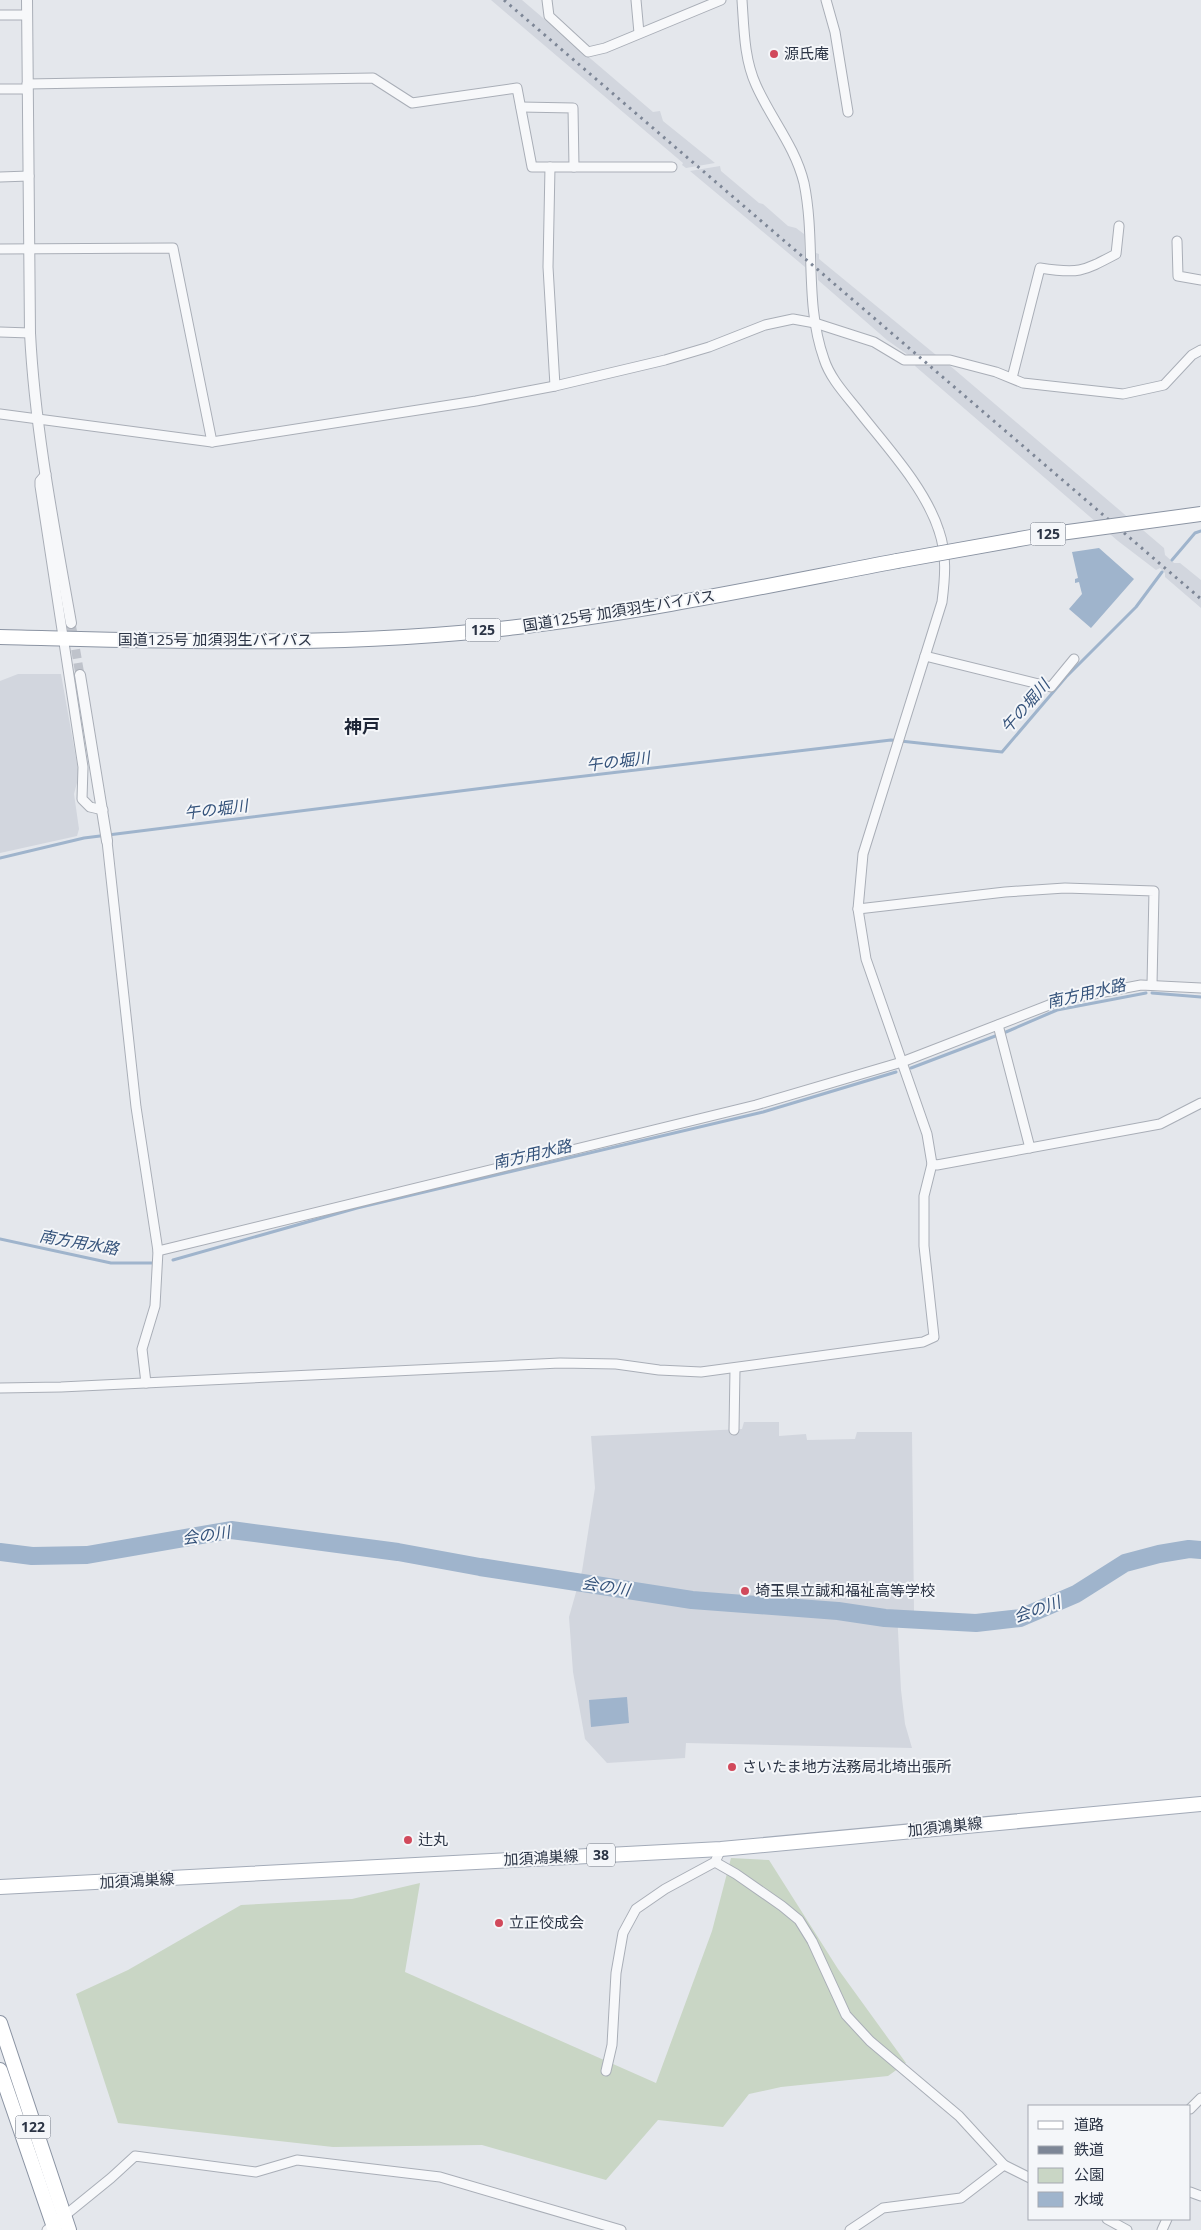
<svg xmlns="http://www.w3.org/2000/svg" width="1201" height="2230" viewBox="0 0 1201 2230" font-family="'Open Sans','Noto Sans JP',sans-serif">
	<rect width="100%" height="100%" fill="#e4e7ec"/>
	<g fill="#d2d6de">
		<path d="M491 0H522L653 112 660 111 663 121 715 163 686 168 682 165 683 163Z"/>
		<path d="M720 166 721 171 759 203 763 204 788 226 796 228 804 234 805 267 690 171Z"/>
		<path d="M816 253 819 254V259L936 355 935 357H911L887 340 818 280Z"/>
		<path d="M918 362 948 364 1164 548 1165 555 1174 563H1180L1201 580V608L1165 577V573L1160 568 1156 570 1118 541 915 366Z"/>
		<path d="M18 674H61L79 775 74 794 79 829 77 836 0 853V681Z"/>
		<path d="M744 1422H779V1436L806 1434 807 1440 855 1439 857 1432H912L914 1612 897 1611 901 1690 905 1724 912 1748 686 1743 685 1758 607 1763 585 1739 573 1672 569 1617 582 1571 595 1488 591 1436 742 1429Z"/>
	</g>
	<path fill="#c9d6c5" d="M731 1858 769 1860 838 1969 906 2063 888 2076 781 2087 749 2094 723 2127 658 2120 606 2180 482 2145 333 2147 118 2123 76 1994 128 1970 241 1905 352 1899 420 1883 405 1972 656 2083 712 1931Z"/>
	<g fill="#9fb4cc">
		<path d="M1099 548 1134 579 1091 628 1069 609 1082 594 1079 582 1075 583V579L1078 578 1072 552Z"/>
		<path d="M627 1697 629 1723 591 1727 589 1700Z"/>
	</g>
	<g fill="none" stroke-linecap="round" stroke-linejoin="round">
		<g stroke="#9fb4cc" stroke-width="3">
			<path d="M1172 560 1195 533 1201 531"/>
			<path d="M0 858 84 838 500 786 891 740 1002 752 1066 677 1136 607 1162 572"/>
			<path d="M1152 993 1201 997"/>
			<path d="M1006 1032 1057 1010 1146 993"/>
			<path d="M911 1068 998 1035"/>
			<path d="M0 1239 111 1263H155"/>
			<path d="M173 1260 357 1208 763 1112 896 1072"/>
		</g>
		<path stroke="#9fb4cc" stroke-width="18" d="M0 1552 32 1556 87 1555 231 1530 398 1552 480 1567 692 1600 838 1611 885 1618 976 1623 1020 1618 1076 1594 1125 1563 1159 1554 1189 1549 1201 1550"/>
		<path stroke="#bfc3cb" stroke-width="9" stroke-dasharray="9 4.5" stroke-linecap="butt" d="M71 623 80 675"/>
		<defs>
			<g id="minor">
				<path d="M547 0 549 16 588 52 605 48 721 0"/>
				<path d="M636 0 639 33"/>
				<path d="M826 0 835 32 848 112"/>
				<path d="M0 15H27"/>
				<path d="M27 84 373 78 412 103 517 88 532 167H550L548 267 555 386"/>
				<path d="M0 89H27"/>
				<path d="M521 107 573 108 574 167"/>
				<path d="M550 167H672"/>
				<path d="M0 177 29 176"/>
				<path d="M1177 241 1178 276 1201 280"/>
				<path d="M0 249 173 248 212 442"/>
				<path d="M0 332 30 333"/>
				<path d="M1012 378 1040 268C1078 274 1082 272 1116 254L1119 226"/>
				<path d="M0 414 212 442 476 401 555 386 665 360 709 347 765 325 793 319 815 323 874 342 904 360H950L996 372 1023 383 1123 394 1164 385 1192 355 1201 350"/>
				<path d="M46 474 40 481V486L83 767 82 799 90 807 103 810"/>
				<path d="M925 656 1051 687 1074 659"/>
				<path d="M107 841 136 1107 158 1251 155 1306 142 1349 146 1383"/>
				<path d="M858 909 1005 892 1065 888 1154 891 1152 984"/>
				<path d="M998 1025 1030 1148"/>
				<path d="M932 1164 937 1165 1160 1124 1201 1103"/>
				<path d="M158 1251 756 1105 902 1062 1062 1000 1141 985 1201 988"/>
				<path d="M0 1388 61 1387 560 1363 616 1364 659 1370 701 1372 923 1342 934 1337 924 1246V1196L932 1164 927 1134 866 959 858 909 863 854 942 602C945 578 947 554 939 531 925 487 885 445 857 409 845 394 830 378 824 359 804 303 816 241 804 183 795 146 771 119 756 85 744 59 744 28 742 0"/>
				<path d="M734 1430 735 1369"/>
				<path d="M715 1862 736 1874 782 1906 799 1920 812 1941 846 2015 870 2041 959 2116 1004 2165 1030 2178"/>
				<path d="M606 2071 612 2045 616 1973 623 1933 636 1909 665 1889 715 1862 721 1849"/>
				<path d="M1190 2109 1201 2098"/>
				<path d="M1190 2192 1201 2196"/>
				<path d="M1107 2219 1127 2230"/>
				<path d="M47 2230 111 2178 135 2156 256 2172 297 2160 440 2177 621 2230"/>
				<path d="M850 2230 883 2208 961 2198 1004 2165"/>
				<path d="M1162 2230 1167 2219"/>
			</g>
			<g id="tertiary">
				<path d="M27 0 30 333C35 430 54 527 71 623"/>
				<path d="M80 675 107 841"/>
			</g>
			<path id="primary" d="M0 1887 721 1849 1201 1804"/>
			<g id="trunk">
				<path d="M0 637C172 641 346 648 517 627 644 612 771 585 897 561"/>
				<path d="M0 2023 69 2230"/>
				<path d="M0 2070 55 2230"/>
			</g>
		</defs>
		<use href="#minor" stroke="#a9aeb7" stroke-width="11"/>
		<use href="#tertiary" stroke="#a9aeb7" stroke-width="12"/>
		<use href="#primary" stroke="#a3abb8" stroke-width="16"/>
		<use href="#trunk" stroke="#8b94a3" stroke-width="16"/>
		<use href="#minor" stroke="#f7f8fa" stroke-width="9"/>
		<use href="#tertiary" stroke="#f7f8fa" stroke-width="10"/>
		<use href="#primary" stroke="#fff" stroke-width="14"/>
		<use href="#trunk" stroke="#fff" stroke-width="14"/>
		<path stroke="#7d8696" stroke-width="3" stroke-dasharray="2.5 5" stroke-linecap="butt" d="M504 0 1201 599"/>
		<defs>
			<path id="trunk-bridge" d="M897 561 1031 537 1201 514"/>
		</defs>
		<use href="#trunk-bridge" stroke="#8b94a3" stroke-width="16" stroke-linecap="butt"/>
		<use href="#trunk-bridge" stroke="#fff" stroke-width="14"/>
	</g>
	<g fill="#d1495b" stroke="#f4f6f9" stroke-width="2">
		<circle cx="774" cy="54" r="5"/>
		<circle cx="745" cy="1591" r="5"/>
		<circle cx="732" cy="1767" r="5"/>
		<circle cx="408" cy="1840" r="5"/>
		<circle cx="499" cy="1923" r="5"/>
	</g>
	<g text-anchor="middle" stroke-width="4" stroke-linejoin="round" paint-order="stroke">
		<g fill="#f4f6f9" stroke="#676e7b" stroke-width="1">
			<rect x="1030.5" y="522.5" width="35" height="23" rx="4"/>
			<rect x="465.5" y="618.5" width="35" height="23" rx="4"/>
			<rect x="587" y="1843.5" width="28" height="23" rx="4"/>
			<rect x="15.5" y="2115.5" width="35" height="23" rx="4"/>
		</g>
		<g font-size="14" font-weight="bold" fill="#2b3445">
			<text x="1048" y="539">125</text>
			<text x="483" y="635">125</text>
			<text x="601" y="1860">38</text>
			<text x="33" y="2132">122</text>
		</g>
		<g font-size="15" fill="#2b3445" stroke="#f4f6f9" text-anchor="start">
			<text x="784" y="59">源氏庵</text>
			<text x="755" y="1596">埼玉県立誠和福祉高等学校</text>
			<text x="742" y="1772">さいたま地方法務局北埼出張所</text>
			<text x="418" y="1845">辻丸</text>
			<text x="509" y="1928">立正佼成会</text>
		</g>
		<g font-size="15" fill="#2b3445" stroke="#f4f6f9">
			<text transform="translate(619 611) rotate(-9)" y="5">国道125号 加須羽生バイパス</text>
			<text x="215" y="645">国道125号 加須羽生バイパス</text>
			<text transform="translate(945 1827) rotate(-6)" y="5">加須鴻巣線</text>
			<text transform="translate(541 1858) rotate(-3)" y="5">加須鴻巣線</text>
			<text transform="translate(137 1881) rotate(-3)" y="5">加須鴻巣線</text>
		</g>
		<g font-size="16" font-style="italic" fill="#34527a" stroke="#f4f6f9">
			<text transform="translate(1025 706) rotate(-49)" y="6">午の堀川</text>
			<text transform="translate(618 761) rotate(-7)" y="6">午の堀川</text>
			<text transform="translate(216 809) rotate(-7)" y="6">午の堀川</text>
			<text transform="translate(1086 993) rotate(-13)" y="6">南方用水路</text>
			<text transform="translate(532 1154) rotate(-13)" y="6">南方用水路</text>
			<text transform="translate(79 1242) rotate(10)" y="6">南方用水路</text>
			<text transform="translate(206 1535) rotate(-8)" y="6">会の川</text>
			<text transform="translate(606 1586) rotate(9)" y="6">会の川</text>
			<text transform="translate(1037 1609) rotate(-19)" y="6">会の川</text>
		</g>
		<g font-size="18" font-weight="bold" fill="#1d2536" stroke="#f4f6f9">
			<text x="362" y="733">神戸</text>
		</g>
	</g>
	<rect x="1028" y="2105" width="162" height="115" fill="#f4f6f9" stroke="#a4a8b1"/>
	<rect x="1038" y="2121" width="25" height="8" fill="#ffffff" stroke="#a4a8b1"/>
	<text x="1074" y="2130" font-size="15" fill="#2b3445">道路</text>
	<rect x="1038" y="2146" width="25" height="8" fill="#7d8696" stroke="#a4a8b1"/>
	<text x="1074" y="2155" font-size="15" fill="#2b3445">鉄道</text>
	<rect x="1038" y="2168" width="25" height="15" fill="#c9d6c5" stroke="#a4a8b1"/>
	<text x="1074" y="2180" font-size="15" fill="#2b3445">公園</text>
	<rect x="1038" y="2192" width="25" height="15" fill="#9fb4cc" stroke="#a4a8b1"/>
	<text x="1074" y="2205" font-size="15" fill="#2b3445">水域</text>
</svg>
